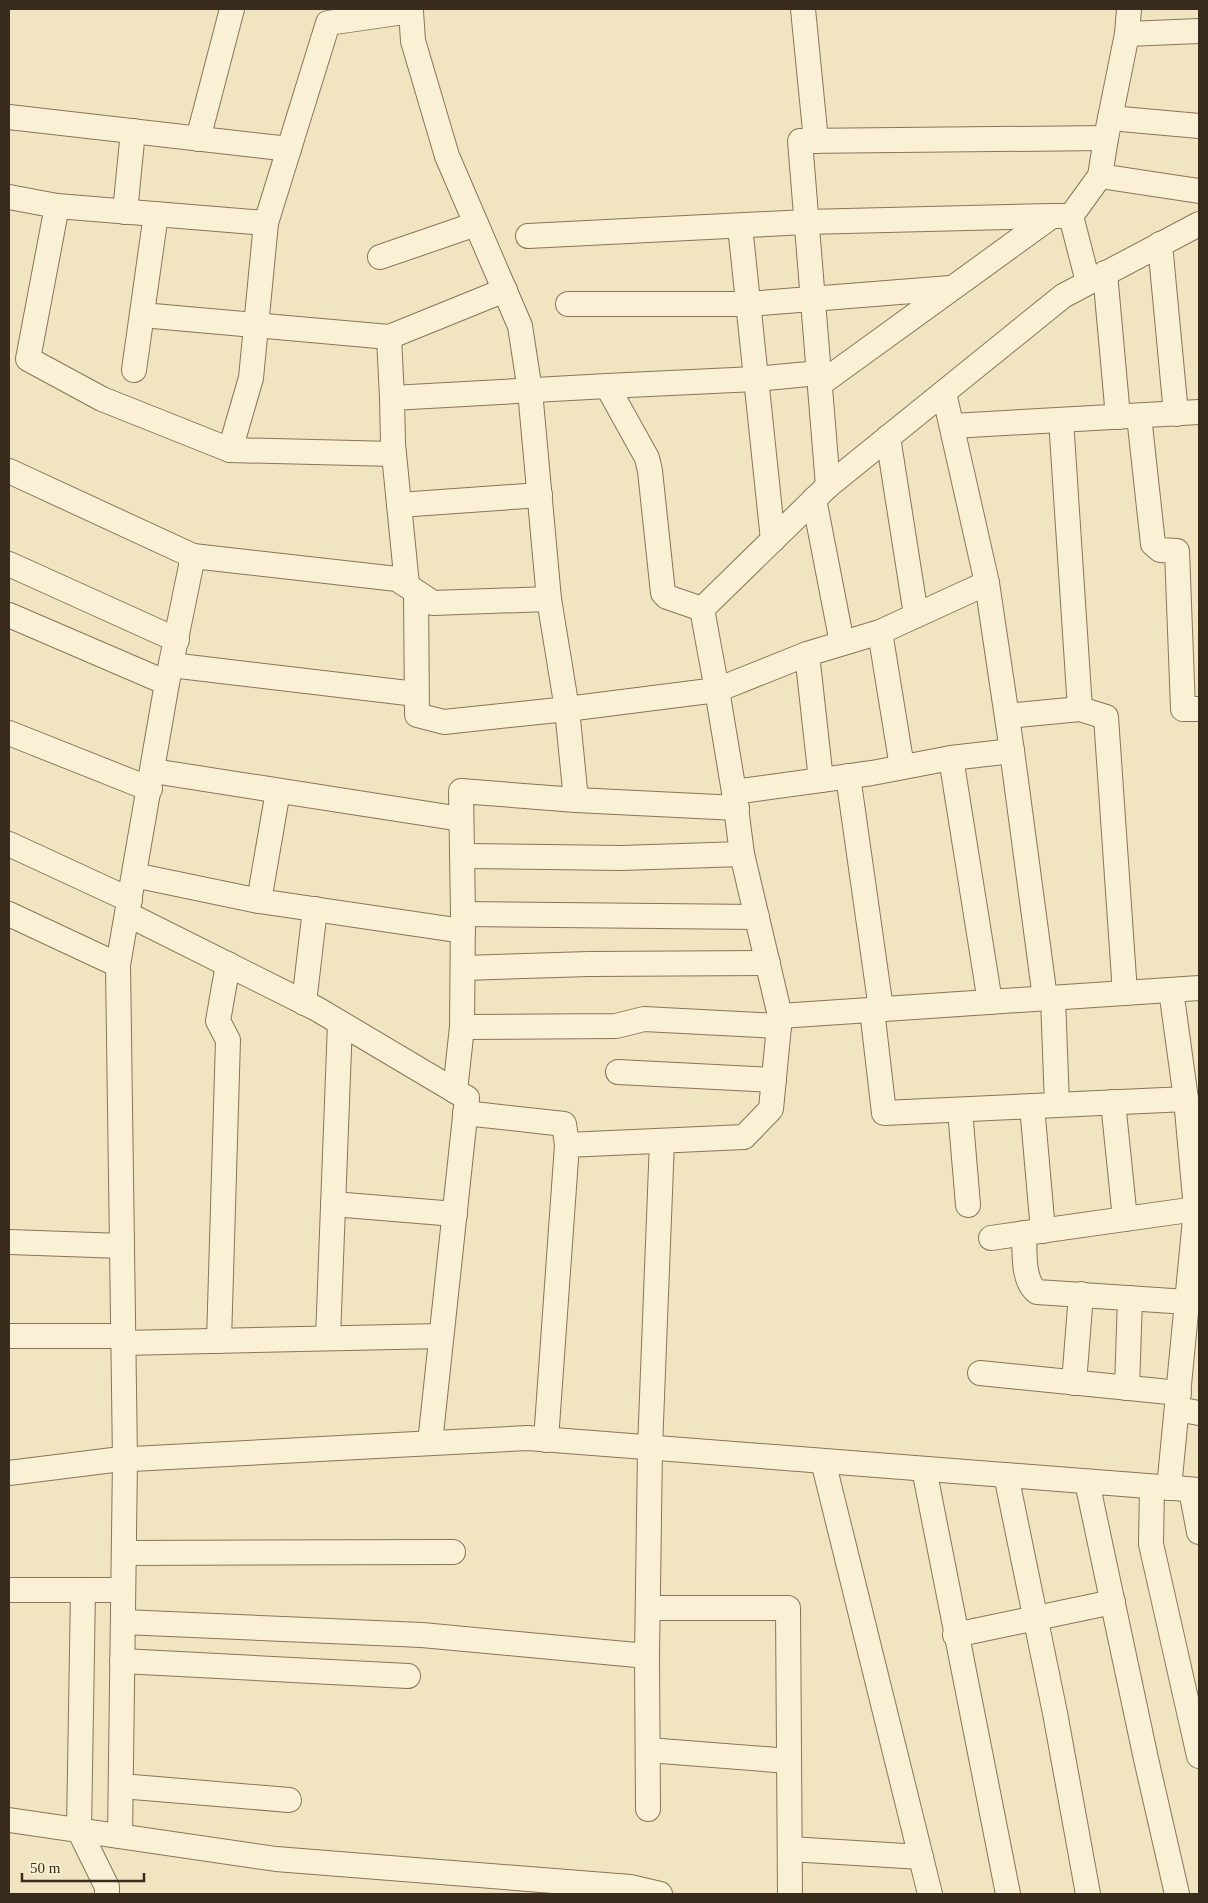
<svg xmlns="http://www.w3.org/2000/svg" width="1208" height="1903" viewBox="0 0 1208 1903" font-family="'Times New Roman',serif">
	<rect width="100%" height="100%" fill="#f0e4c1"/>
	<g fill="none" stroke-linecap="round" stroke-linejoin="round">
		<defs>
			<g id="minor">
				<path d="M803 9 816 141"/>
				<path d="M1127 34 1199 31"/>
				<path d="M9 117 289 149"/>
				<path d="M1110 118 1199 126"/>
				<path d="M198 139 232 9"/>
				<path d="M1100 176 1199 191"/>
				<path d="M9 197 57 206 28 359 102 399 230 450"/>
				<path d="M57 206 266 223"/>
				<path d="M125 212 133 131"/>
				<path d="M740 226 773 540"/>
				<path d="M528 236 806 222 1052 216"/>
				<path d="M1160 244 1176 414"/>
				<path d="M380 257 476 224"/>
				<path d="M1105 273 1118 417"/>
				<path d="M1088 282 1071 216 1100 176 1106 138 1127 34 1129 9"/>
				<path d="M568 304H748L950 288"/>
				<path d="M142 315 389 337 505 290"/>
				<path d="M389 337 392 398"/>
				<path d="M134 370 156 214"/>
				<path d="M820 384 1052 216H1071"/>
				<path d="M607 386 755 379 819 373"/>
				<path d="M944 393 987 583 1012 751 1045 998"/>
				<path d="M1139 416 1153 544 1160 550 1177 551 1183 709H1199"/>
				<path d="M1061 420 1080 709"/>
				<path d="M952 426 1199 412"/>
				<path d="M888 437 916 615"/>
				<path d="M394 454 230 450 251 378 266 223 328 23 411 11 413 41 447 156 520 326 530 391 549 599"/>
				<path d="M9 471 193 556"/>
				<path d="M828 486 800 141 1106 138"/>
				<path d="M814 499 842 643"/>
				<path d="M399 505 540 495"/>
				<path d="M9 564 177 640"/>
				<path d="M407 585 393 444 392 398 607 386 647 458 650 471 663 593 667 597 702 609"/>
				<path d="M416 592 417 715 444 722 567 709 576 800"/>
				<path d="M9 615 167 683"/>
				<path d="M880 632 902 767"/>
				<path d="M171 665 416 694"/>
				<path d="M1007 716 1080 709 1106 717 1125 993"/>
				<path d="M9 733 150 789"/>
				<path d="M951 758 990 1002"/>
				<path d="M153 771 461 819"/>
				<path d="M848 776 881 1009"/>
				<path d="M821 780 807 654 880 632 987 583"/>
				<path d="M734 792 872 773 951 758 1012 751"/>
				<path d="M9 844 130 900"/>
				<path d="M462 856 621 858 742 854"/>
				<path d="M134 875 259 901 463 931"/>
				<path d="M259 901 278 791"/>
				<path d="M9 914 118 965"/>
				<path d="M127 914 317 1009 467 1098 430 1443"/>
				<path d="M463 914 757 917"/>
				<path d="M463 968 589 964 768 963"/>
				<path d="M1053 998 1057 1105"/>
				<path d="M304 1003 315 909"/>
				<path d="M872 1010 884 1113 1186 1099 1171 990"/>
				<path d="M780 1016 1199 988"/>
				<path d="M462 1027 463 914 461 791 576 800 737 808"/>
				<path d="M618 1072 774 1080"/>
				<path d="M455 1091 462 1027 616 1026 644 1019 779 1026"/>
				<path d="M1113 1102 1125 1219"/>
				<path d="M1032 1106 1043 1231"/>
				<path d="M960 1110 968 1205"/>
				<path d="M465 1113 564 1124 567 1145"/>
				<path d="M333 1204 455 1214"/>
				<path d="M1024 1233C1025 1251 1022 1281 1037 1292L1187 1302"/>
				<path d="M991 1238 1196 1209"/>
				<path d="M9 1242 122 1246"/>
				<path d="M9 1336H123"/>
				<path d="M328 1338 340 1023"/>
				<path d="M219 1341 228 1040 218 1021 228 964"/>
				<path d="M123 1343 441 1336"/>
				<path d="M980 1373 1179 1393"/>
				<path d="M1074 1383 1081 1294"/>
				<path d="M1127 1388 1130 1298"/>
				<path d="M1177 1409 1199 1413"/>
				<path d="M546 1440 567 1145 744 1137 771 1109 780 1016 742 854 734 792 717 690 807 654"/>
				<path d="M823 1461 930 1894"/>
				<path d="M924 1469 1008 1894"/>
				<path d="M9 1473 113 1460 528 1438 1199 1490"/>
				<path d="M1006 1475 1055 1713 1088 1894"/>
				<path d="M1087 1482 1146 1759 1177 1894"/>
				<path d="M1152 1487 1151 1544 1199 1756"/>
				<path d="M1169 1488 1196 1209 1186 1099"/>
				<path d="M1191 1490 1199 1532"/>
				<path d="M124 1553 453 1552"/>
				<path d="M9 1590H123"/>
				<path d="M83 1590 79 1830 107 1887V1894"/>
				<path d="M648 1608H788L790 1894"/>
				<path d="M123 1622 422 1635 647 1656 650 1448 662 1141"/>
				<path d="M955 1635 1113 1602"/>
				<path d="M647 1656 648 1809"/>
				<path d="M122 1661 408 1676"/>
				<path d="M648 1750 789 1761"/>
				<path d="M121 1786 289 1800"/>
				<path d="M9 1820 276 1859 630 1887 660 1894"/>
				<path d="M120 1836 125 1460 118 965 167 683 193 556 397 579 433 603 549 599 567 709 717 690 702 609 828 486 1063 296 1199 224"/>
				<path d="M790 1849 921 1857"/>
			</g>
		</defs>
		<use href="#minor" stroke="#8b7458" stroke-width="26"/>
		<use href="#minor" stroke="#faf0d5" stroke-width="24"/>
	</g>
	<rect width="1208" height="1903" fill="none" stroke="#3a2c1d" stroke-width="20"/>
	<path d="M22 1873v8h122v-8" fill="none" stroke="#3a2c1d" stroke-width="2.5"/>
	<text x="30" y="1873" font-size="15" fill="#3a2c1d" stroke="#f7edd1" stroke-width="4" paint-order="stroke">50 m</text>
</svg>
